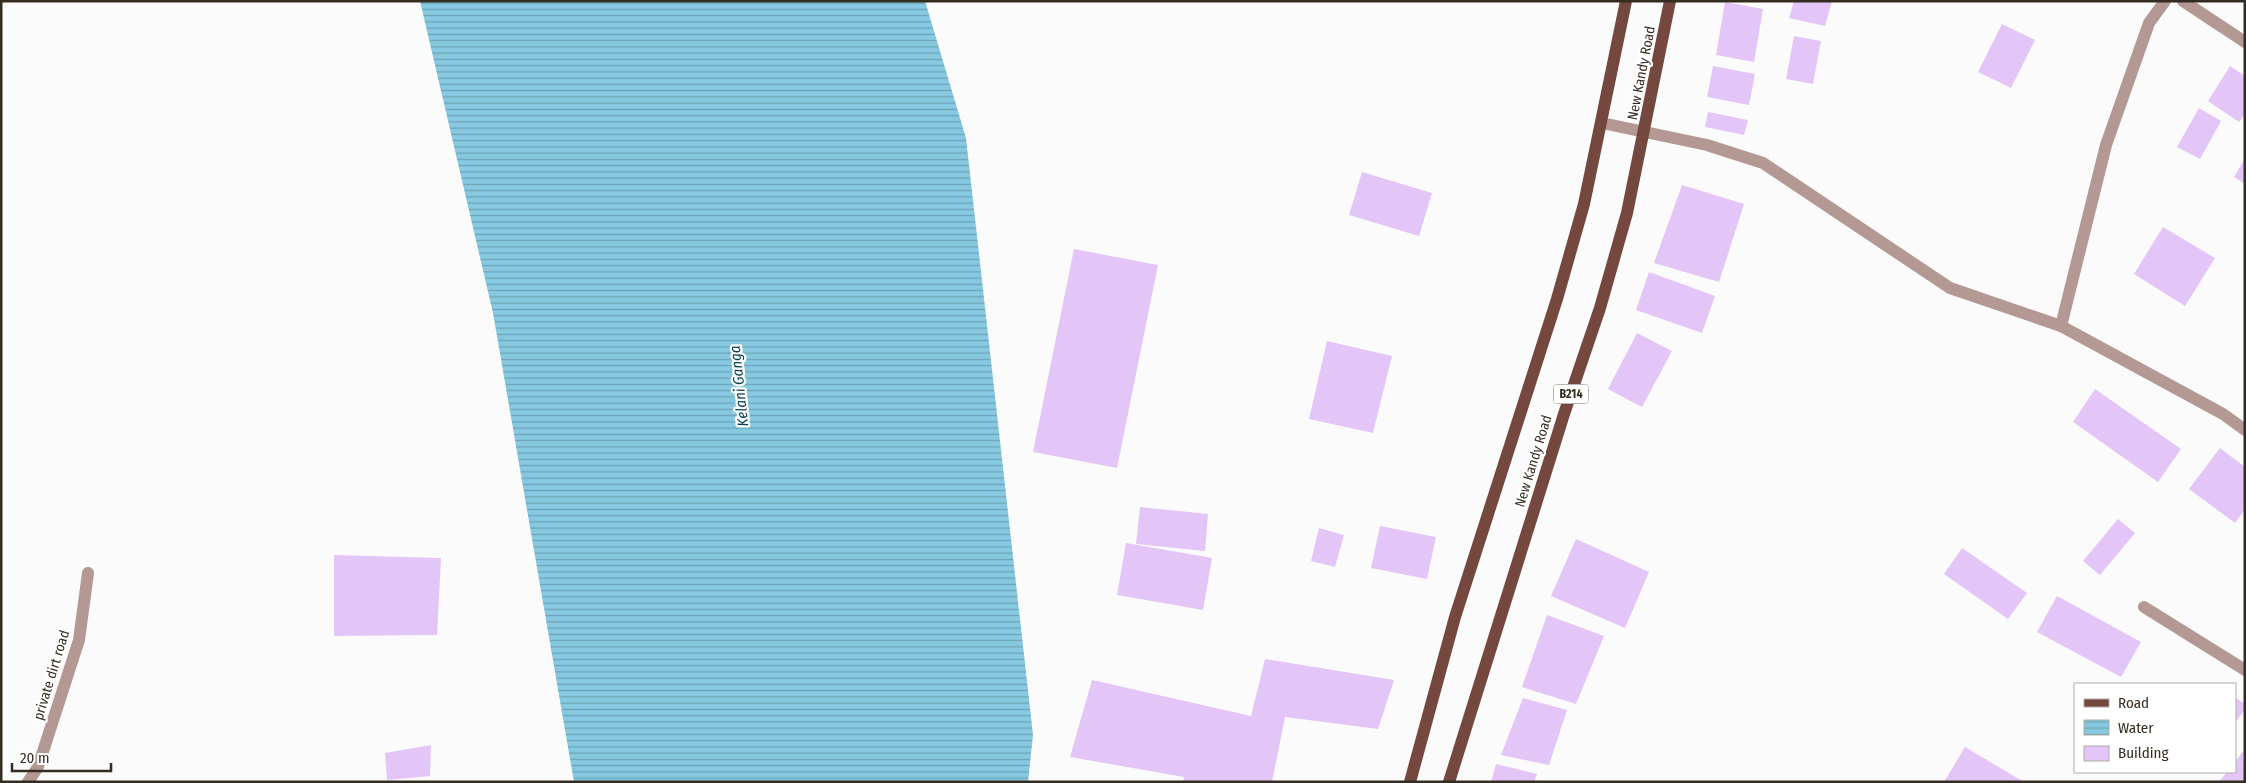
<svg xmlns="http://www.w3.org/2000/svg" width="2246" height="783" viewBox="0 0 2246 783" font-family="'Fira Sans Condensed',sans-serif">
	<defs>
		<pattern id="water-rules" width="6" height="5" patternUnits="userSpaceOnUse" patternTransform="scale(1.25)"><rect width="6" height="5" fill="#86c9e0"/><path d="M0 2.5h6" fill="none" stroke="#6ea3b5"/></pattern>
	</defs>
	<rect width="100%" height="100%" fill="#fbfbfb"/>
	<path fill="url(#water-rules)" d="M420 1H925L966 138 1033 735 1028 782H574L493 313Z"/>
	<g fill="#e4c5f7">
		<path d="M1794 1H1832L1825 26 1789 18Z"/>
		<path d="M1725 2 1763 9 1754 62 1716 55Z"/>
		<path d="M2002 24 2035 40 2011 88 1978 72Z"/>
		<path d="M1794 36 1821 41 1813 84 1786 79Z"/>
		<path d="M1713 66 1755 74 1749 105 1707 97Z"/>
		<path d="M2230 66 2245 76V114L2239 122 2208 101Z"/>
		<path d="M2199 108 2221 121 2200 159 2177 147Z"/>
		<path d="M1708 112 1748 120 1744 135 1705 127Z"/>
		<path d="M2245 158V184L2234 177Z"/>
		<path d="M1362 172 1432 193 1419 236 1349 215Z"/>
		<path d="M1682 185 1744 204 1719 282 1654 263Z"/>
		<path d="M2163 227 2215 258 2185 306 2134 274Z"/>
		<path d="M1074 249 1158 265 1117 468 1033 452Z"/>
		<path d="M1649 272 1715 296 1702 333 1636 310Z"/>
		<path d="M1637 333 1672 351 1642 407 1608 389Z"/>
		<path d="M1327 341 1392 356 1373 433 1309 419Z"/>
		<path d="M2095 389 2181 449 2158 482 2073 422Z"/>
		<path d="M2220 448 2245 467V509L2235 523 2189 489Z"/>
		<path d="M1140 507 1208 514 1205 551 1136 544Z"/>
		<path d="M2118 519 2135 533 2100 575 2083 561Z"/>
		<path d="M1380 526 1436 537 1427 579 1371 568Z"/>
		<path d="M1319 528 1344 535 1335 567 1311 561Z"/>
		<path d="M1576 539 1649 572 1625 628 1551 596Z"/>
		<path d="M1126 543 1212 558 1203 610 1117 595Z"/>
		<path d="M1962 548 2027 593 2008 619 1944 574Z"/>
		<path d="M334 555 441 558 437 635 334 636Z"/>
		<path d="M2057 596 2141 642 2121 677 2037 632Z"/>
		<path d="M1547 615 1604 636 1576 704 1522 687Z"/>
		<path d="M1265 659 1394 680 1378 729 1285 717 1272 782H1183L1184 777 1070 757 1092 680 1251 716Z"/>
		<path d="M2235 697 2245 704V709L2235 723Z"/>
		<path d="M1523 698 1567 710 1549 765 1501 755Z"/>
		<path d="M431 745 430 776 387 780 385 753Z"/>
		<path d="M1965 747 2024 782H1944Z"/>
		<path d="M2243 751 2245 782H2219L2227 772H2235V762Z"/>
		<path d="M1496 764 1537 774 1534 782H1491Z"/>
	</g>
	<g fill="none" stroke-linecap="round" stroke-linejoin="round">
		<g stroke="#b39893" stroke-width="12">
			<path d="M2183 1 2245 42"/>
			<path d="M1602 123 1707 145 1763 163 1950 288 2061 326 2223 414 2245 430"/>
			<path d="M2061 326 2106 145 2149 23 2165 1"/>
			<path d="M2144 607 2245 670"/>
			<path d="M28 782 38 767 79 640 88 573"/>
		</g>
		<g stroke="#74473f" stroke-width="12">
			<path d="M1410 782 1455 617 1557 299 1584 204 1626 1"/>
			<path d="M1449 782 1564 414 1600 308 1627 213 1670 1"/>
		</g>
	</g>
	<g text-anchor="middle" stroke-width="4.5" stroke-linejoin="round" paint-order="stroke">
		<rect fill="#fff" stroke="#726b64" stroke-width="1" x="1553.5" y="384.5" width="35" height="19" rx="4"/>
		<g font-size="12" font-weight="bold" fill="#352c21">
			<text x="1571" y="398">B214</text>
		</g>
		<g font-size="14" fill="#352c21" stroke="#fff">
			<text transform="translate(1641 73) rotate(-79)" y="5">New Kandy Road</text>
			<text transform="translate(1533 461) rotate(-73)" y="5">New Kandy Road</text>
			<text transform="translate(51 675) rotate(-73)" y="5">private dirt road</text>
		</g>
		<g font-size="15" font-style="italic" fill="#003d4d" stroke="#fff">
			<text transform="translate(739 386) rotate(-96)" y="5">Kelani Ganga</text>
		</g>
	</g>
	<rect width="2246" height="783" fill="none" stroke="#352c21" stroke-width="5"/>
	<rect x="2074" y="683" width="162" height="90" fill="#ffffff" stroke="#aeaba6"/>
	<rect x="2084" y="699" width="25" height="8" fill="#74473f" stroke="#aeaba6"/>
	<text x="2118" y="708" font-size="15" fill="#352c21">Road</text>
	<rect x="2084" y="720" width="25" height="15" fill="url(#water-rules)" stroke="#aeaba6"/>
	<text x="2118" y="733" font-size="15" fill="#352c21">Water</text>
	<rect x="2084" y="746" width="25" height="15" fill="#e4c5f7" stroke="#aeaba6"/>
	<text x="2118" y="758" font-size="15" fill="#352c21">Building</text>
	<path d="M12 763v8h99v-8" fill="none" stroke="#352c21" stroke-width="2.5"/>
	<text x="20" y="763" font-size="15" fill="#352c21" stroke="#ffffff" stroke-width="4" paint-order="stroke">20 m</text>
</svg>
